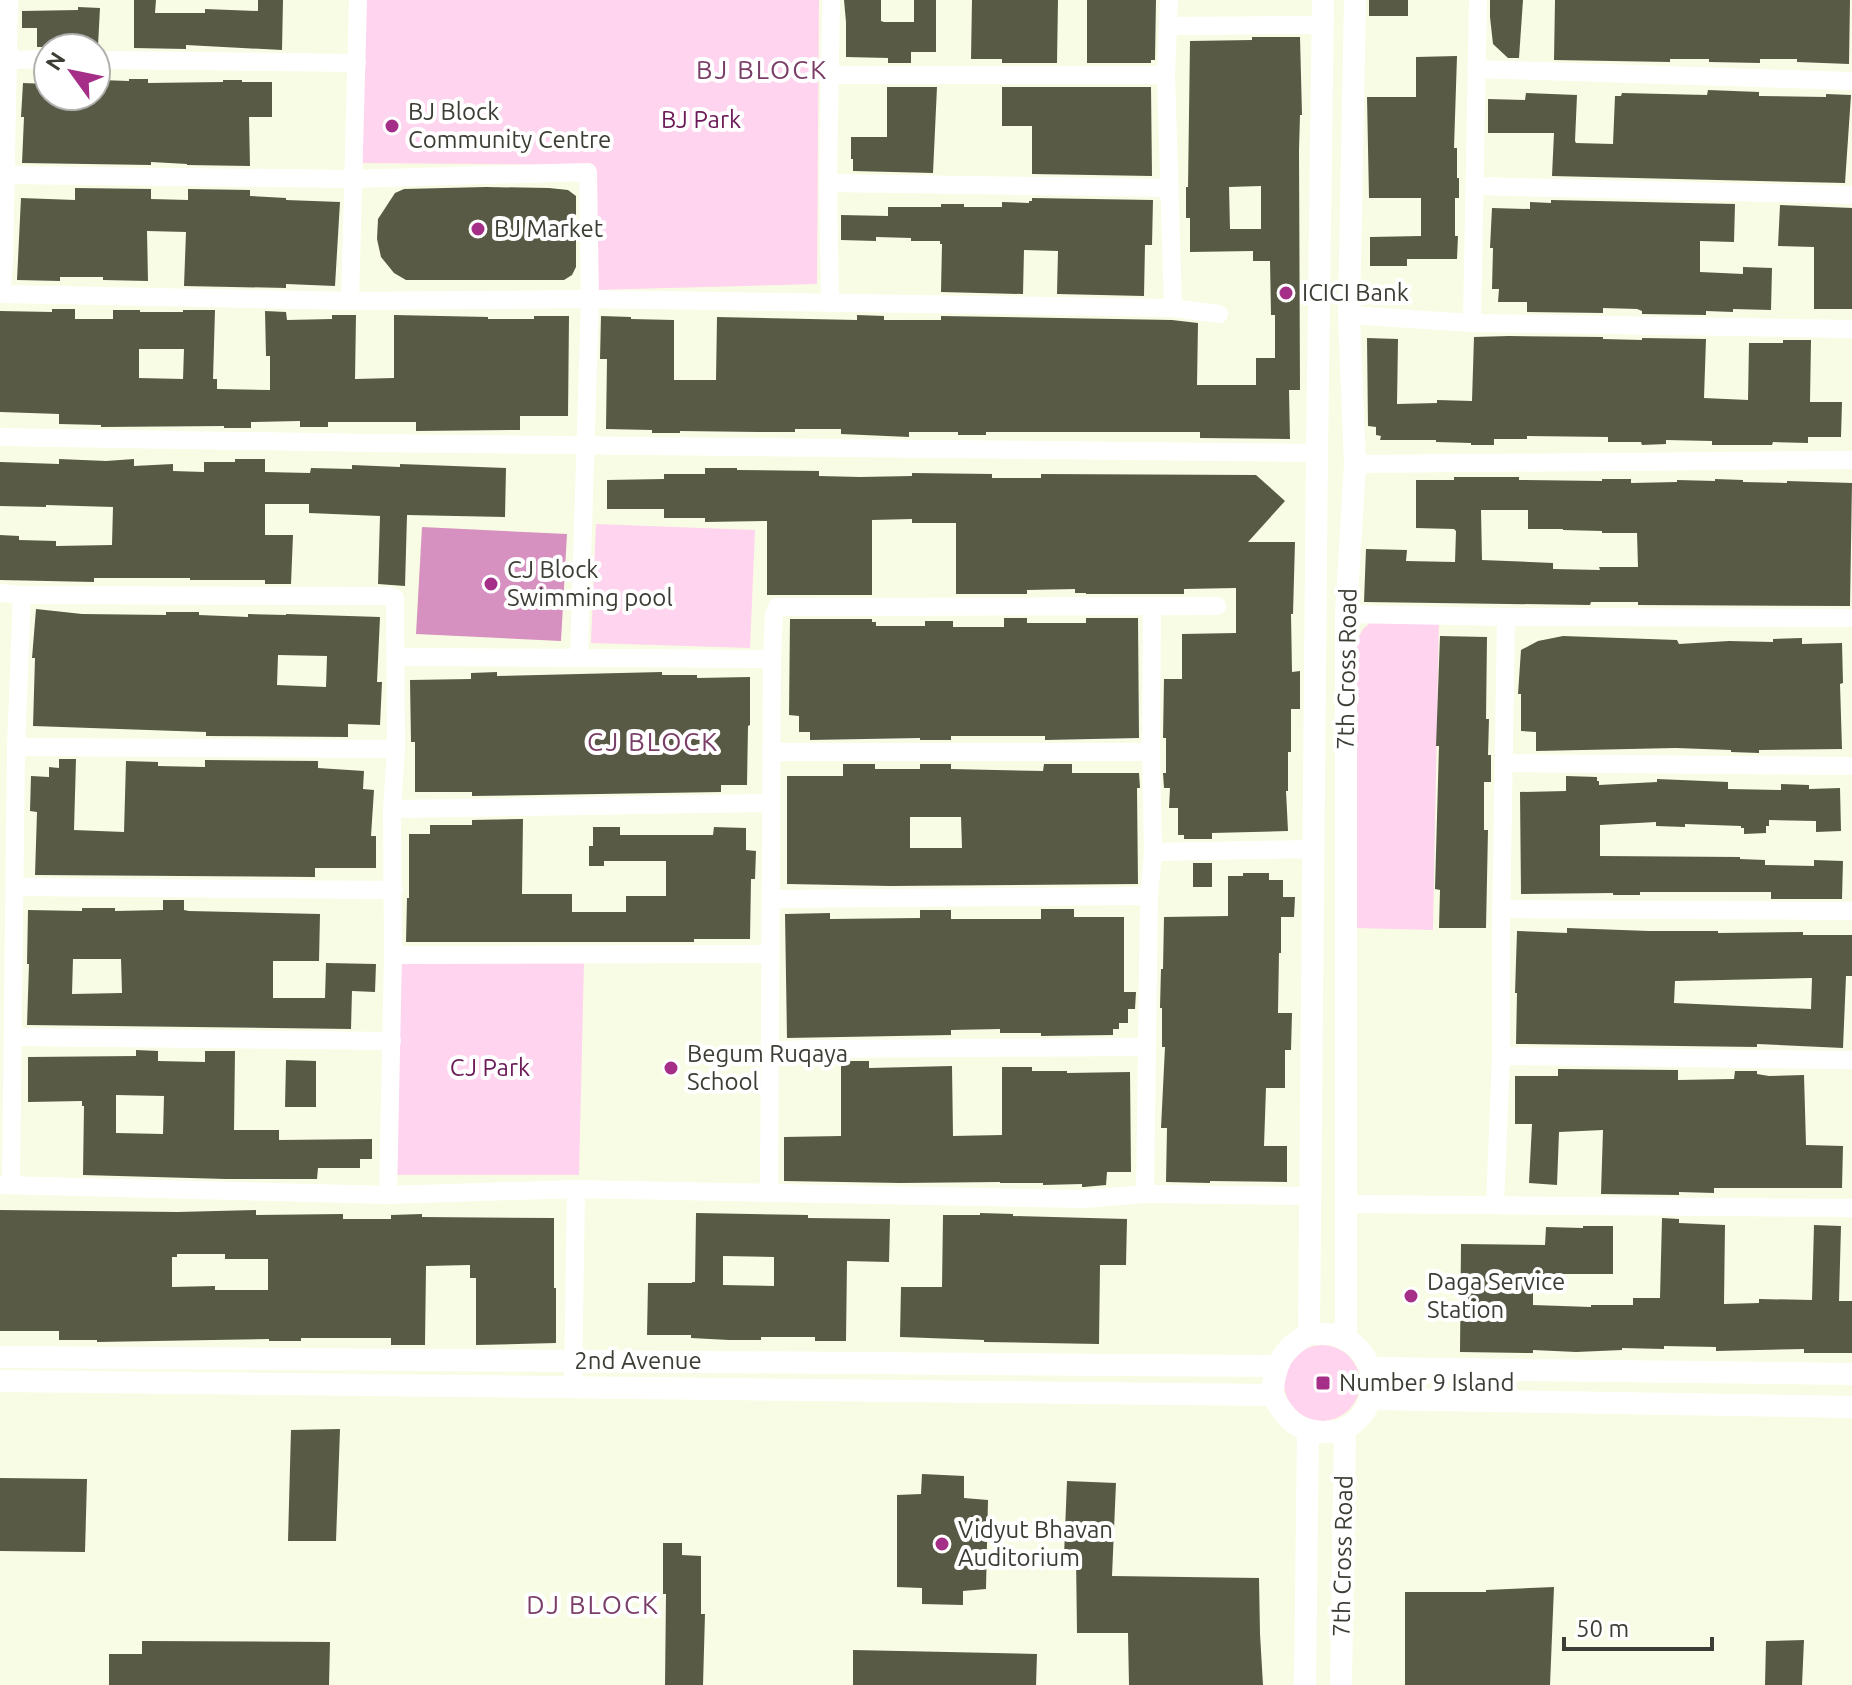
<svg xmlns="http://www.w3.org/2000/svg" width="1852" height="1685" viewBox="0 0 1852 1685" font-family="Ubuntu,sans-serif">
	<rect width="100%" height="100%" fill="#f9fce4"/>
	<g fill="#fed4ef">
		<path d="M366 0H819L817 284 594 290 593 165 361 163Z"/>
		<path d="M596 524 755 530 750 648 591 643Z"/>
		<path d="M1380 615 1439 616 1433 930 1356 928 1352 649 1363 629Z"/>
		<path d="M401 960 584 962 579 1175H397Z"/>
		<circle cx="1322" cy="1383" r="38"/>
	</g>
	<path fill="#d791c0" d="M422 527 567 534 561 641 416 634Z"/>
	<g fill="#585a46" fill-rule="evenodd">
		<path d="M134 0H156L155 13H205V9L258 11V0H283L282 50 186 45V49L134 48Z"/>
		<path d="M844 0H881V21L884 22H914V0H936V52H911V63H888V58L846 57V22Z"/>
		<path d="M972 0H1058L1057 63H1002V59H971Z"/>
		<path d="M1087 0H1156L1155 60H1151V63H1087Z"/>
		<rect x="1369" y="0" width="39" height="16"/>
		<path d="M1490 0H1523L1519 58H1508L1493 44 1490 17Z"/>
		<path d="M1555 0H1850L1849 64 1797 62V59H1760V63L1709 62V59H1670V62L1554 60Z"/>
		<path d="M78 7 100 8 98 46 61 44V47H37V28H22V11L78 10Z"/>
		<path d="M1252 37H1300L1302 115H1300L1299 150 1300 390H1289L1290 439 1200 438V432H986V435H958V432H909V437L841 434V429H795V432H759L680 431V433H652V430L606 429 607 359H600L601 316 631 317V319L674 320V380H716L717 317 857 320V315L884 316V320H941V316L1172 320 1198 323 1197 385H1256V358H1275V315H1271L1270 261H1253V251L1190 252V218H1186V187H1188L1190 41 1252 40ZM1261 186V229H1230L1229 187Z"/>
		<path d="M1457 56 1454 148H1457V178H1459V198H1455V236H1458L1457 259H1407V266H1370V237L1421 236V198H1369L1367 97H1416V57Z"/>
		<path d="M129 79H148V83L223 82V80H242V82H272V117H249L250 166 187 165V164L151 162V165L22 163 24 117H21L23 83 48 84V96H99L100 80 129 81Z"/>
		<path d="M887 87H937L933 173 853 171V159H851V137H887Z"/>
		<path d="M1002 87H1151L1152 176 1032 174V126H1002Z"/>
		<path d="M1708 90 1759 92V96L1826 97V94L1851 95 1845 183 1552 176 1554 133H1488V99L1525 100 1526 93 1577 95 1575 141 1576 143 1613 144 1615 96H1621L1622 93 1707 95Z"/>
		<path d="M486 187 549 188 568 190 576 196V267L572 275 564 280H406L394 273 381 257 377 239 378 219 395 193 404 189Z"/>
		<path d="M75 188 151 189V199L188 200V189L250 190V196L286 198V200L340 202 335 286 286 284V288L184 286 186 232 147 231 148 281 103 280V277H60V281L17 280 21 198 75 200Z"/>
		<path d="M1032 198 1153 200 1152 245H1145L1144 296 1057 294 1058 251 1024 250 1023 294 941 292 942 244H940V241H911V238L876 237V241L841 240V215L888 216V207H941V204H964V207H1002V202L1029 203V201H1032Z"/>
		<path d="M1551 200 1735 204 1734 242 1700 241V272L1743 274V267L1772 268 1771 310 1733 309V312L1706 311V315L1642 314V311L1637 309 1603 308V313L1527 312V302H1498L1499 289H1492L1493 248H1490L1492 208 1530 209V202L1551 203Z"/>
		<path d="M1780 205 1852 208V309H1814V247L1778 246Z"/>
		<path d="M52 309H75V319H113V310H140V312H183V310H215L213 379H217V389L270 390V356H266L265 311 286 312 287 320 332 319V315H356L355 379 394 378V315L488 317V319H534V316H569L568 416H520V430L416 431V422H328V427H300V421L251 422V428H224V426L101 427V425L59 424V414L0 412V311L52 312ZM139 349H184L183 379 139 378Z"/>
		<path d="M1509 336 1603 337V339L1642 340V338L1706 339 1704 398 1748 400 1749 343H1783V340H1811L1810 402H1842L1841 437H1808V443L1773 442 1772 445H1712V441L1666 440V444L1642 445 1641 442H1608V437L1527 436V439H1494V445H1471V443L1436 442V440H1380L1381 436 1376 435V427L1368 426 1367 338 1398 339 1397 404 1437 403V400L1472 401 1474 337Z"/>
		<path d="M59 459 106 461 134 459V466L173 464V471L204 472V462H235V459H265V472L310 473 311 468 352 469V465L400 467V464L427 465 506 468 505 517 407 515 405 586 378 584 380 516 309 513V504H265V535H293L291 584H265V580H190V578H94V582L0 580V535L19 536V540L56 541V546L112 545 113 507 46 505V507L0 506V462L59 464Z"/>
		<path d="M705 468H737V470L819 471V476L860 477 912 476V473L992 474V478H1041V474L1256 475 1285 501 1248 542H1295L1293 614H1291L1292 672 1300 671V709H1291V752H1288V791H1286L1288 831 1212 833V839H1184V835H1178V808H1169L1170 788H1164L1163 773H1166V738H1163L1164 679H1182V634L1236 633V588L1184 589V594H1086V593H1075V589L1027 590V594H956V523H912V519L872 520V595H767V521L705 522V518H664V509H607V480L664 479V474H705Z"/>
		<path d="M1454 477H1519V480L1602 481V479H1631V483L1677 482V480L1715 481V479L1743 480V482L1787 483V481L1852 483 1850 606 1638 605V602H1591L1590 605 1364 602 1366 549 1407 550 1406 561 1455 562 1456 531 1454 529 1416 528V480H1454ZM1481 510H1528V529H1563V530L1602 531V533H1637L1638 567H1599L1600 570 1553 569V563L1482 560Z"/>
		<path d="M36 609 82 614 166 615V612H199V615L248 617V614L286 615V614L380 617 377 682H382L380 725 348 724V737L206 736V732L33 726 35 658H32ZM278 655 327 656 326 687 277 685Z"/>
		<path d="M1004 618H1027V623H1086V618H1138L1139 738 1045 740V736H951V740H920V738L810 740V732H799V716L789 715 790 619H872V622H876V626H925V621H953V627H1004Z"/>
		<path d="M1440 636 1487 637 1486 719H1489L1488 755H1491V782H1484V830H1488L1486 928H1439L1440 890 1435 889 1439 746H1436Z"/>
		<path d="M1563 636 1677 640 1679 644 1729 641 1773 642V639L1802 638V644L1842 643 1843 683 1840 684 1842 749 1759 750V753L1731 752V750L1676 748 1536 751V732L1521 731V694H1518L1521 650 1538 641Z"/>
		<path d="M497 672V676L662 672V675H697V678L750 677V725L748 726 747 785H721V792L472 796V792H415V742H411L410 680 471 679V673Z"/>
		<path d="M59 759H76L74 830 124 832 126 761 158 762V766L205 767V760L318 761V768L364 771 363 789 374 790 371 836H376V868H315V877L35 875 37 812 30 811 31 776 49 777V767L59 768Z"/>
		<path d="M843 764H875V769H920V764H951V769L1043 771 1044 764H1072V773H1139L1140 788H1137L1138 884 890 886 787 884V776H843ZM910 817H961L962 848H910Z"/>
		<path d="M1566 776 1597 777V781H1599V785L1657 782V779L1728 782V789L1781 790V784L1809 785V789L1840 788 1841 831 1816 832V821L1769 820V826H1766V833L1744 834V828H1741V826L1685 824V827L1656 826V822L1600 825V856L1740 857V859L1765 860V865L1814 866V860L1843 861 1842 899H1771V892H1640V895H1613V893L1521 894 1520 792 1566 791Z"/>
		<path d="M523 819 522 894H572V912H626V896H666V861H604V866H589V846H593V827H620V835H713L714 827 746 828V850L756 851 755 879H751L750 939H694V942H406L407 898H409V834H430V825H472V820Z"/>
		<rect x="1193" y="863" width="19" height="24"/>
		<path d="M1243 873H1269V880H1283V897H1295L1294 917H1281V953H1279L1278 1013H1292L1291 1050H1285V1088H1266L1264 1146H1287V1182L1210 1181V1183L1166 1182 1167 1128H1161L1165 1047H1162V1008H1160L1161 969H1163L1164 917 1228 916V876H1243Z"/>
		<path d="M163 900H184V910L189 911 320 914 319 961H273V998H325L326 963 376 964 375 992 352 991 351 1029 27 1025 29 964H27L28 910 82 911V908H115V911L163 910ZM73 959H121L122 993 72 994Z"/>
		<path d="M1041 909H1074V917H1124V992H1136L1135 1009H1128V1023H1119V1029H1113V1035L1041 1036V1033H1000V1029L951 1030V1035L787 1038 785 914 830 913V919L920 918V910H951V919H1041Z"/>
		<path d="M1567 928 1649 931H1718V933L1803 932V935H1852V976H1846L1843 1048 1757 1044V1047L1516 1044 1517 993H1515L1517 931 1567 933ZM1810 978H1812L1811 1009 1674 1003 1675 981Z"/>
		<path d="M136 1050 158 1051V1061L205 1062V1051H235L234 1130H279V1140L372 1139V1159H360V1168H318L317 1179H226L83 1175 84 1106H82V1101L28 1102V1057L136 1056ZM116 1095 164 1096 163 1134 116 1133Z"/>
		<path d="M286 1060 316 1061V1107H285Z"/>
		<path d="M841 1061H869V1068L952 1066 953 1136 1002 1135V1067H1032V1071H1067V1073L1130 1072 1131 1172H1107L1106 1185 1084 1187H1082V1184L1043 1185V1183H1000V1182L900 1183 784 1181V1137L841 1136Z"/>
		<path d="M1558 1069 1678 1070V1080L1734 1079 1735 1071H1757V1074L1769 1076 1804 1075 1806 1145 1843 1146 1842 1188H1714V1193L1679 1192V1195L1601 1194 1603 1130 1559 1132 1557 1185 1529 1183 1532 1124H1515V1076H1558Z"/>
		<path d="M0 1210 177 1212 256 1210V1215L343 1214V1219H391V1215L422 1214V1217L554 1218V1288H556V1343L476 1345V1278H470V1265L426 1266 425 1345H391V1338H301V1341H269V1339L97 1342V1340H59V1331H0ZM177 1254H225V1259H268V1290H215V1286L172 1287V1257H177Z"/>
		<path d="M696 1213 808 1215V1218L890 1219 889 1262 847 1261 846 1341H815V1337H761V1340H729L691 1338V1335H647L648 1283H692V1282H695ZM723 1256 774 1257V1286L723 1285Z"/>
		<path d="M980 1213 1013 1214V1216L1127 1219 1126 1265H1100L1099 1344 984 1342V1340L900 1337 901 1287H942L943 1215H980Z"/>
		<path d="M1662 1218 1679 1219V1223L1725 1225 1724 1304 1759 1303V1299L1812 1300 1814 1225 1841 1226 1839 1301H1852V1353H1804V1349L1716 1351V1347L1664 1346V1349L1622 1348V1350L1576 1352 1533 1350V1353L1460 1352 1461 1244 1545 1245 1546 1227 1583 1228V1226H1613V1274H1533V1305L1591 1307V1305H1633V1298H1660Z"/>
		<path d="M340 1429 336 1541H288L291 1430Z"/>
		<path d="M922 1474 964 1476V1498L988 1500 986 1589 963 1591V1605L922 1604V1588L897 1587V1495L921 1494Z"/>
		<path d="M0 1478 87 1479 85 1552 0 1551Z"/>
		<path d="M1067 1481 1116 1483 1112 1576 1259 1578 1260 1634 1263 1685H1129L1128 1633H1077L1076 1556H1064Z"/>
		<path d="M663 1543H682V1555L701 1556V1614H705L703 1685H665L666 1594H663Z"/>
		<path d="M1554 1587 1550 1685H1405V1592H1486V1590Z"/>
		<path d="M1804 1640 1802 1685H1765L1766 1641Z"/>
		<path d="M142 1641 330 1642 329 1685H109V1654H142Z"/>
		<path d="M853 1650 1037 1654 1036 1685H853Z"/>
	</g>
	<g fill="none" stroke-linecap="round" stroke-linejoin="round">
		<g stroke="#fff" stroke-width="18">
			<path d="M1169 0 1166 75 1173 308"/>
			<path d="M1169 26 1322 25"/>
			<path d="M7 60 48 59"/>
			<path d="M96 60 357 63"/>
			<path d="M1476 69 1852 81"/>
			<path d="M829 75H1166"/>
			<path d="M6 175 352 179 588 172 590 299 579 658"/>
			<path d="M828 183 1170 188"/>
			<path d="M1476 186 1852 195"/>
			<path d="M0 294 350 301 590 299 1173 308 1219 314"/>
			<path d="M1 294 4 264 9 0"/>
			<path d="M350 301 358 0"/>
			<path d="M830 302 828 183 831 0"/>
			<path d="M1349 315 1472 323 1852 329"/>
			<path d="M1472 323 1478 0"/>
			<path d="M0 437 372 443 1317 453"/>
			<path d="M1355 464 1852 460"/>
			<path d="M0 593 22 595 16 747 11 1185"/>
			<path d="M22 595 389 596 395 598 396 749 392 809 393 955 388 1195"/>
			<path d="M1346 614 1506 617 1852 618"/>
			<path d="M396 657 772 659"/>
			<path d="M16 747 396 749"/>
			<path d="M771 752H1151"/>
			<path d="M1504 763 1852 766"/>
			<path d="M392 809 771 803"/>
			<path d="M1153 852 1314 849"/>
			<path d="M15 887 394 890"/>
			<path d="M771 899 1149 896"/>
			<path d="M1501 909 1852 911"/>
			<path d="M393 955 770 954"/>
			<path d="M13 1037 392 1041"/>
			<path d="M770 1051 804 1049 1147 1047"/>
			<path d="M1501 1056 1852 1060"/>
			<path d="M0 1185 388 1195 576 1189 1084 1199 1145 1194 1310 1196"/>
			<path d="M769 1193 772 659 774 614 777 607 1217 606"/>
			<path d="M1145 1194 1149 896 1153 852 1151 752 1152 606"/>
			<path d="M1347 1204 1852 1208"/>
			<path d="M1495 1205 1501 1056V931L1506 617"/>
			<path d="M573 1388 576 1189"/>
		</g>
		<g stroke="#fff" stroke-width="22">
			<path d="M1309 1334 1317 453 1323 0"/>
			<path d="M1309 1334C1317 1334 1326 1333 1334 1335 1390 1349 1382 1433 1324 1432 1296 1432 1285 1417 1272 1395 1275 1365 1281 1349 1309 1334Z"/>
			<path d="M1346 1339V614L1355 464 1349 315 1355 0"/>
			<path d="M0 1357 1276 1366"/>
			<path d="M1370 1368 1852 1374"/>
			<path d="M0 1381 1272 1395"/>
			<path d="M1371 1399 1852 1407"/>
			<path d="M1305 1685 1308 1430"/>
			<path d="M1341 1685 1345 1428"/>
		</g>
	</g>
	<g fill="#a52f88" stroke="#fff" stroke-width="3">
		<circle cx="392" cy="126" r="8"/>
		<circle cx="478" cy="229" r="8"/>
		<circle cx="1286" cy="293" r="8"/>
		<circle cx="491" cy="584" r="8"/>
		<circle cx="671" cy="1068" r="8"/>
		<circle cx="1411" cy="1296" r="8"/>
		<rect x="1315" y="1375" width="16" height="16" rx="4"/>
		<circle cx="942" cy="1544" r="8"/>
	</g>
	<g text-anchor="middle" stroke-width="8" stroke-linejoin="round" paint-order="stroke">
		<g font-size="24" fill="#3c3d34" stroke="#fff" text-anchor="start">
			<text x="408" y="120">BJ Block<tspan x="408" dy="28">Community Centre</tspan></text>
			<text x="494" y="237">BJ Market</text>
			<text x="1302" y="301">ICICI Bank</text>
			<text x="507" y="578">CJ Block<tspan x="507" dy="28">Swimming pool</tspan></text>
			<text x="687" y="1062">Begum Ruqaya<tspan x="687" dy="28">School</tspan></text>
			<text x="1427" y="1290">Daga Service<tspan x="1427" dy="28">Station</tspan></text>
			<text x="1339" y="1391">Number 9 Island</text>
			<text x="958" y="1538">Vidyut Bhavan<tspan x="958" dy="28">Auditorium</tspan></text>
		</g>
		<g font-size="24" fill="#6c1a57" stroke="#fff">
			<text x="701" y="128">BJ Park</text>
			<text x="490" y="1076">CJ Park</text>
		</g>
		<g font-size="24" fill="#3c3d34" stroke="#fff">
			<text transform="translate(1347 669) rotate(-89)" y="8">7th Cross Road</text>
			<text x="638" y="1369">2nd Avenue</text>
			<text transform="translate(1343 1556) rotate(-89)" y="8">7th Cross Road</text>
		</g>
		<g font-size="26" letter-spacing="2" fill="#7a3e68" stroke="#fff">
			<text x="762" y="79">BJ BLOCK</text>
			<text x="653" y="751">CJ BLOCK</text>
			<text x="593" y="1614">DJ BLOCK</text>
		</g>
	</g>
	<g transform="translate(72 72) rotate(303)"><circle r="38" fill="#ffffff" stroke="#b1b1ae" stroke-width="2"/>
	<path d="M0-6L14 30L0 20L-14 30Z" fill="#a52f88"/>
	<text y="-12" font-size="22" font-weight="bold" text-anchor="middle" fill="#3c3d34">N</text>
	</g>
	<path d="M1564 1637v12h148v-12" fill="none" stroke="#3c3d34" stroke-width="4"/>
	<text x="1576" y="1637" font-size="24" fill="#3c3d34" stroke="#ffffff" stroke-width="6" paint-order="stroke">50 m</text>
</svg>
